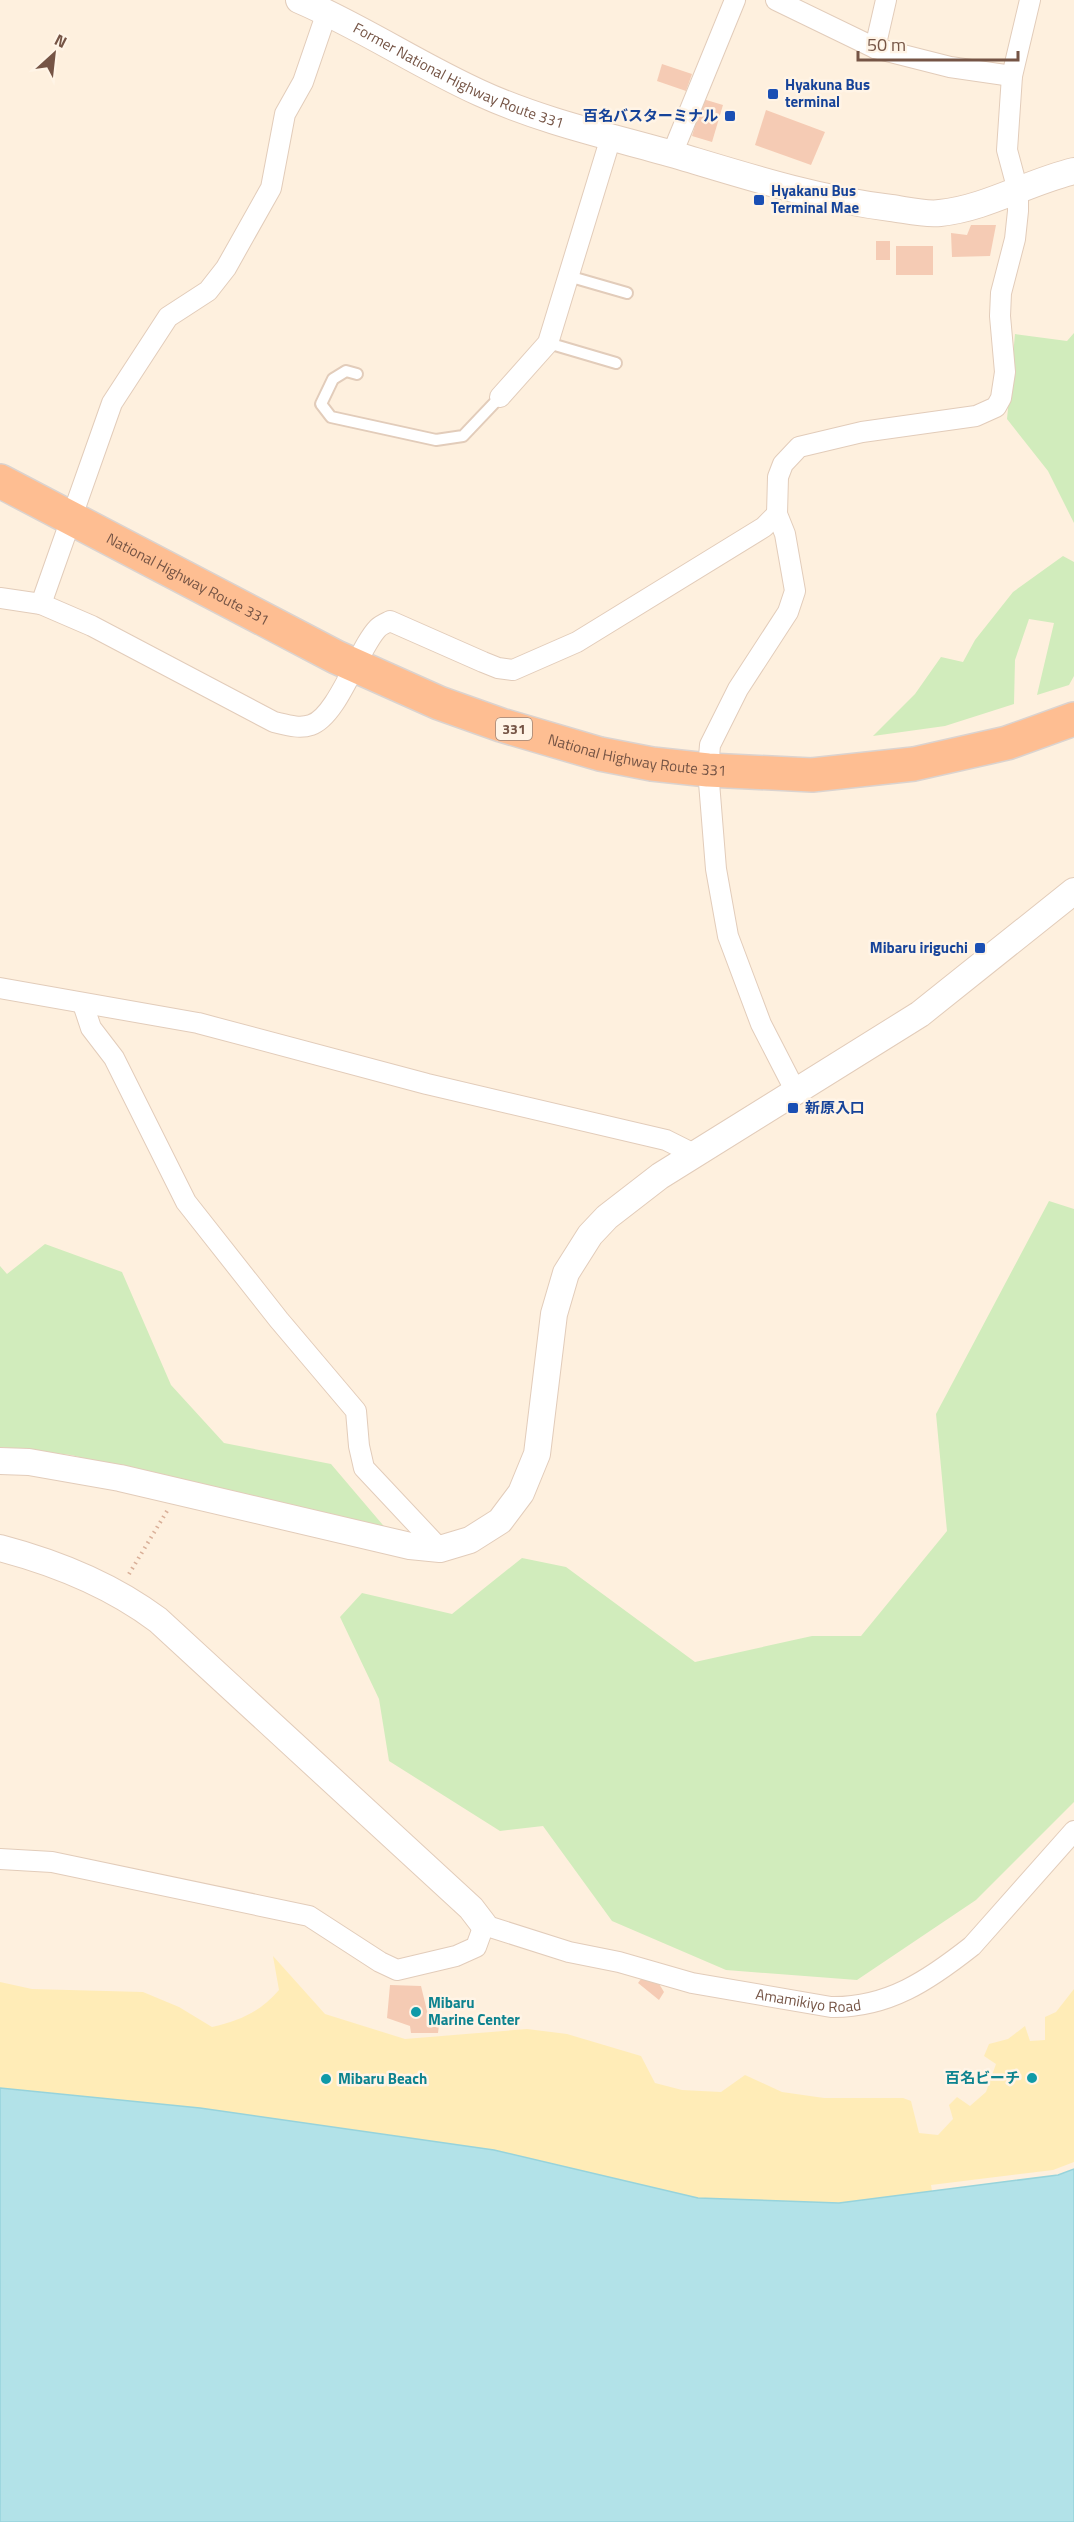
<svg xmlns="http://www.w3.org/2000/svg" width="1074" height="2522" viewBox="0 0 1074 2522" font-family="'Titillium Web','Noto Sans JP',sans-serif">
	<rect width="100%" height="100%" fill="#fef0de"/>
	<g fill="#d1ecbc">
		<path d="M1074 333V523L1048 471 1007 419 1015 334 1067 341Z"/>
		<path d="M1063 556 1074 562V676L1069 685 1037 695 1054 623 1029 619 1015 660 1014 704 945 726 873 736 915 694 941 657 963 662 975 640 1013 592Z"/>
		<path d="M1049 1201 1074 1209V1802L976 1900 857 1980 726 1970 612 1921 543 1826 500 1831 389 1761 379 1699 340 1617 362 1593 452 1614 522 1558 566 1567 695 1662 812 1636H861L947 1531 936 1414Z"/>
		<path d="M45 1244 122 1272 171 1385 224 1443 331 1464 388 1531 71 1455 0 1447V1266L7 1274Z"/>
	</g>
	<path fill="#ffecb7" d="M273 1956 325 2014 405 2039 527 2029 567 2034 641 2056 655 2083 682 2090 721 2092 745 2075 782 2092 824 2098H903L911 2101 919 2133 938 2135 953 2119 949 2105 957 2097 970 2106 986 2092 996 2064 984 2056 989 2044 1008 2039 1025 2026 1030 2041 1045 2040V2017L1056 2012 1074 1989V2162L1053 2170 931 2185 932 2191 839 2203 698 2198 494 2150 200 2108 0 2088V1982L32 1989 143 1992 179 2007 212 2027C241 2020 260 2012 279 1990Z"/>
	<path fill="#b2e2e8" stroke="#97d3db" stroke-width="1.5" d="M0 2088 200 2108 494 2150 698 2198 839 2203 1058 2175 1074 2169V2522H0Z"/>
	<g fill="#f5cbb4">
		<path d="M662 64 692 74 686 91 657 81Z"/>
		<path d="M703 99 723 105 712 142 692 136Z"/>
		<path d="M766 110 825 132 811 165 755 145Z"/>
		<path d="M971 225H996L990 256 952 257 951 233 967 235Z"/>
		<rect x="876" y="241" width="14" height="19"/>
		<rect x="896" y="246" width="37" height="29"/>
		<path d="M641 1979 658 1982 664 1992 659 2000 638 1983Z"/>
		<path d="M390 1985 421 1986 428 2015 440 2017 438 2033H411L410 2026 387 2018Z"/>
	</g>
	<g fill="none" stroke-linecap="round" stroke-linejoin="round">
		<defs>
			<g id="service">
				<path d="M568 276 627 293"/>
				<path d="M548 343 616 363"/>
				<path d="M357 374 346 371 333 379 321 404 331 417 436 440 463 436 500 397"/>
			</g>
			<g id="minor">
				<path d="M776 0 875 48 950 67 1012 76"/>
				<path d="M875 48 886 0"/>
				<path d="M672 154 735 0"/>
				<path d="M500 397 548 343 611 137"/>
				<path d="M0 598 41 604 92 626 274 722C287 725 299 729 311 725 338 716 359 647 378 628 381 625 386 623 390 621L483 662 498 668 513 670 577 642 764 527 777 514"/>
				<path d="M41 604 112 403 168 317 208 291 226 268 271 188 285 114 303 82 327 12"/>
				<path d="M0 988 198 1023 427 1084 666 1140 694 1154"/>
				<path d="M83 1004 91 1028 114 1058 186 1202 279 1320 356 1411 359 1446 364 1468 440 1549"/>
				<path d="M796 1092 761 1024 728 936 716 869 708 770 710 745 738 689 788 612 795 591 785 534 777 514 778 477 783 464 799 447 862 432 976 416 996 407 1001 398 1005 372 1000 316 1001 293 1015 239 1018 211V191L1007 150 1012 76 1030 0"/>
				<path id="s1" d="M0 1859 52 1862 309 1916 380 1962 397 1970 456 1956 476 1947 484 1925 569 1952 619 1962 692 1983 831 2007C888 2008 929 1980 972 1946L1074 1831"/>
			</g>
			<g id="tertiary">
				<path id="s2" d="M299 0C362 27 418 65 480 93 543 122 613 137 679 156 749 177 818 199 891 208 906 210 925 215 940 213 987 208 1028 182 1074 171"/>
				<path d="M0 1461 29 1462 120 1478 410 1546 440 1549 470 1540 500 1521 521 1493 537 1454 554 1314 566 1273 590 1235 607 1217 660 1176 920 1014 1074 891"/>
				<path d="M0 1548C57 1563 110 1584 158 1620L471 1908 484 1925"/>
			</g>
			<g id="trunk">
				<path id="s3" d="M0 481 336 657 439 703 501 725 600 754 652 764 708 770 812 775 914 764 1007 743 1074 719"/>
			</g>
		</defs>
		<use href="#service" stroke="#e2ccba" stroke-width="14"/>
		<use href="#minor" stroke="#e2ccba" stroke-width="22"/>
		<use href="#tertiary" stroke="#e2ccba" stroke-width="28"/>
		<use href="#trunk" stroke="#dbd3cf" stroke-width="36"/>
		<path stroke="#d9af98" stroke-width="4" stroke-dasharray="1.5 4.5" stroke-linecap="butt" d="M129 1574 167 1511"/>
		<use href="#service" stroke="#fff" stroke-width="10"/>
		<use href="#minor" stroke="#fff" stroke-width="20"/>
		<use href="#tertiary" stroke="#fff" stroke-width="26"/>
		<use href="#trunk" stroke="#febe92" stroke-width="33"/>
	</g>
	<g fill="#1a4fb4" stroke="#fff4e6" stroke-width="2">
		<rect x="767" y="88" width="12" height="12" rx="3"/>
		<rect x="724" y="110" width="12" height="12" rx="3"/>
		<rect x="753" y="194" width="12" height="12" rx="3"/>
		<rect x="974" y="942" width="12" height="12" rx="3"/>
		<rect x="787" y="1102" width="12" height="12" rx="3"/>
	</g>
	<g fill="#0f9aa8" stroke="#fff4e6" stroke-width="2">
		<circle cx="416" cy="2012" r="6"/>
		<circle cx="1032" cy="2078" r="6"/>
		<circle cx="326" cy="2079" r="6"/>
	</g>
	<g text-anchor="middle" stroke-width="5" stroke-linejoin="round" paint-order="stroke">
		<rect fill="#fff4e6" stroke="#9e8475" stroke-width="1.5" x="496" y="718" width="36" height="22" rx="4.5"/>
		<g font-size="14" font-weight="bold" fill="#755445">
			<text x="514" y="734">331</text>
		</g>
		<g font-size="15" fill="#755445" stroke="#fff4e6">
			<text dy="5" stroke="none"><textPath href="#s2" startOffset="177">Former National Highway Route 331</textPath></text>
			<text dy="5" stroke="none"><textPath href="#s3" startOffset="212">National Highway Route 331</textPath></text>
			<text dy="5" stroke="none"><textPath href="#s3" startOffset="698">National Highway Route 331</textPath></text>
			<text dy="5" stroke="none"><textPath href="#s1" startOffset="858">Amamikiyo Road</textPath></text>
		</g>
		<g font-size="15" font-weight="bold" fill="#164399" stroke="#fff4e6" text-anchor="start">
			<text x="785" y="90">Hyakuna Bus<tspan x="785" dy="17">terminal</tspan></text>
			<text x="718" y="121" text-anchor="end">百名バスターミナル</text>
			<text x="771" y="196">Hyakanu Bus<tspan x="771" dy="17">Terminal Mae</tspan></text>
			<text x="968" y="953" text-anchor="end">Mibaru iriguchi</text>
			<text x="805" y="1113">新原入口</text>
		</g>
		<g font-size="15" font-weight="bold" fill="#0d838f" stroke="#fff4e6" text-anchor="start">
			<text x="428" y="2008">Mibaru<tspan x="428" dy="17">Marine Center</tspan></text>
			<text x="1020" y="2083" text-anchor="end">百名ビーチ</text>
			<text x="338" y="2084">Mibaru Beach</text>
		</g>
	</g>
	<g transform="translate(54 54) rotate(27)" stroke="#fff4e6" stroke-width="4.5" paint-order="stroke">
	<path d="M0-4.5L10 22L0 15L-10 22Z" fill="#755445"/>
	<text y="-9" font-size="16" font-weight="bold" text-anchor="middle" fill="#755445">N</text>
	</g>
	<path d="M858 51v9h160v-9" fill="none" stroke="#755445" stroke-width="3"/>
	<text x="867" y="51" font-size="18" fill="#755445" stroke="#fff4e6" stroke-width="4.5" paint-order="stroke">50 m</text>
</svg>
